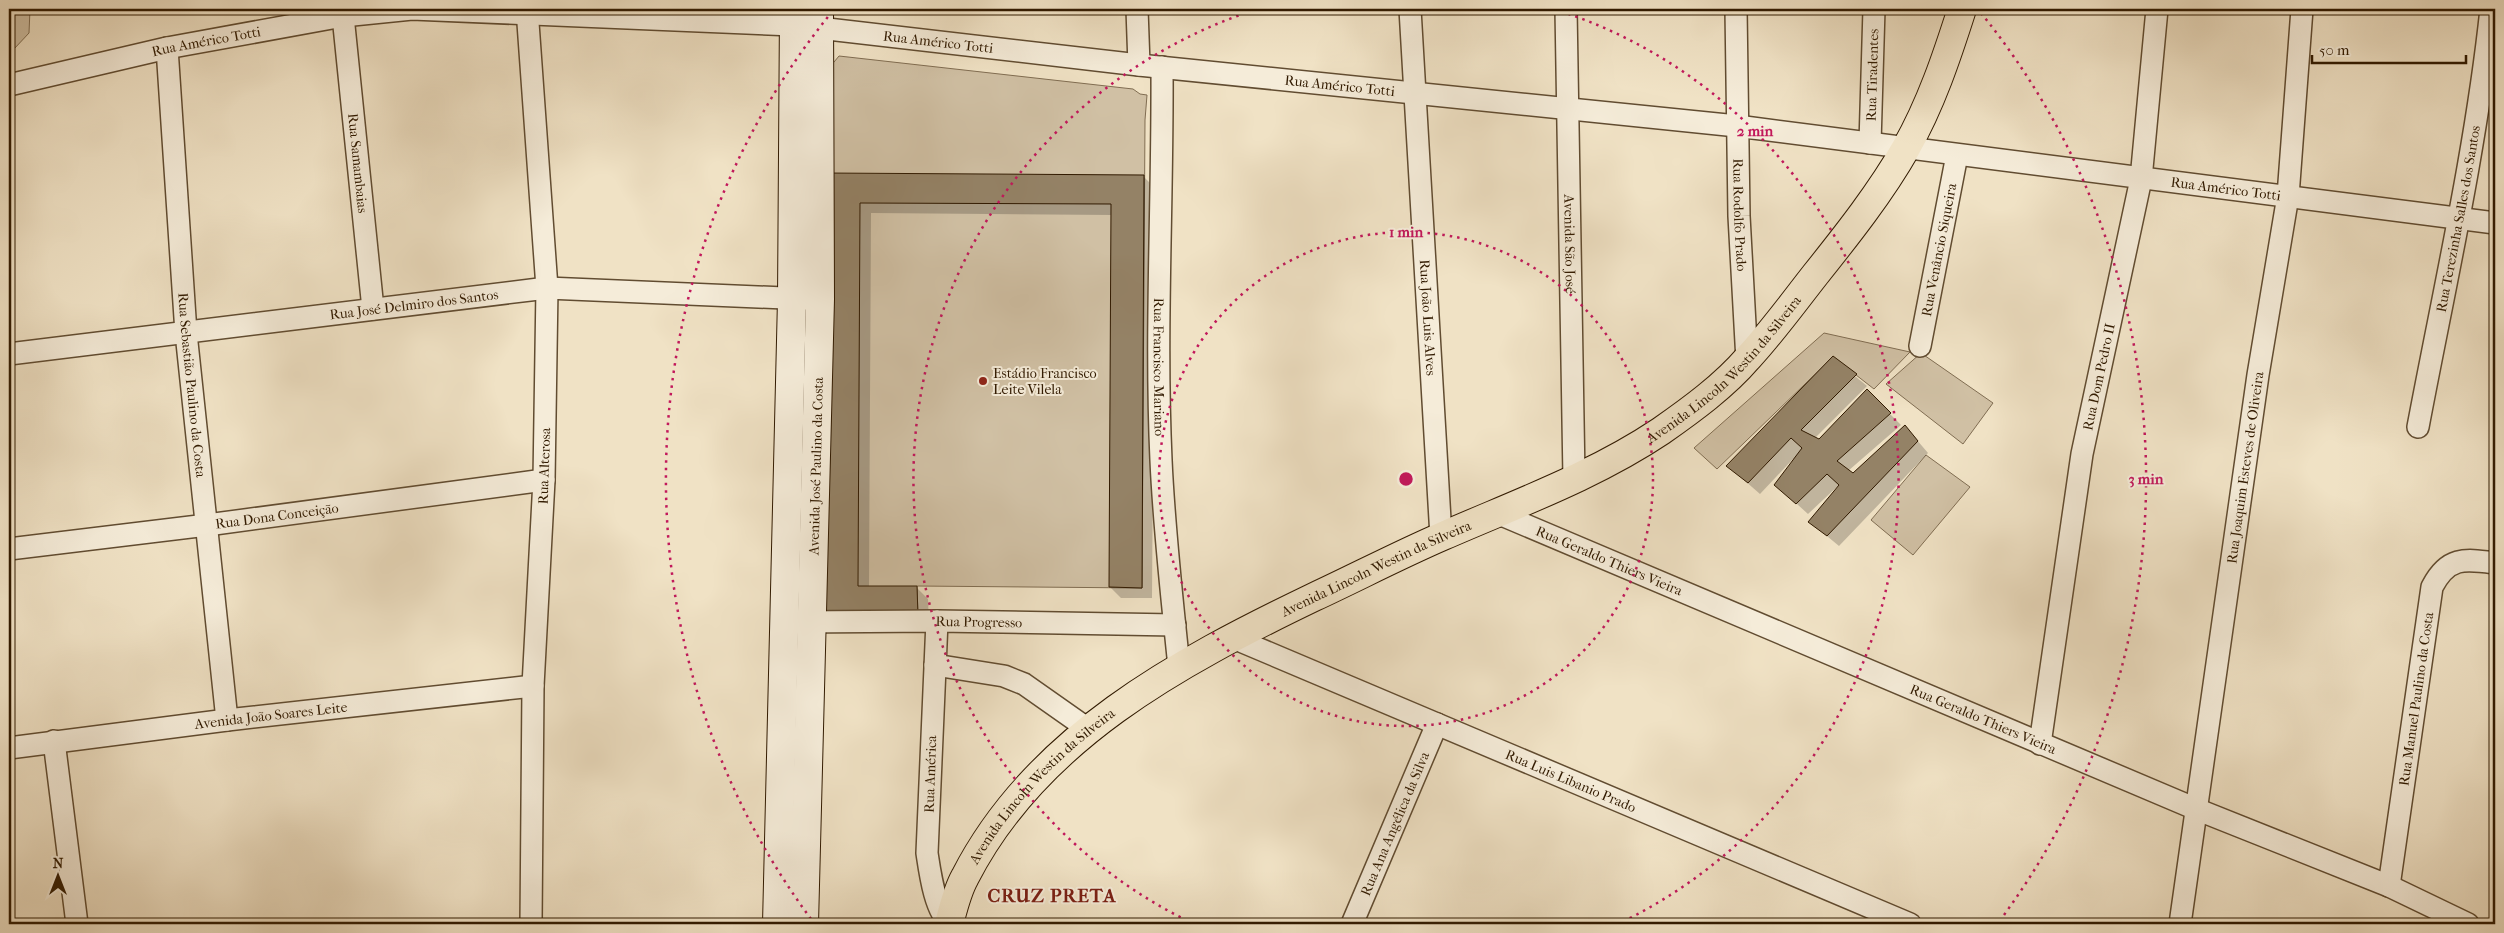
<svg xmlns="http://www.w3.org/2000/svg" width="2504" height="933" viewBox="0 0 2504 933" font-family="'IM FELL French Canon',serif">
	<rect width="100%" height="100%" fill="#f0e2c5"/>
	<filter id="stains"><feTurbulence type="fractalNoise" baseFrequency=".004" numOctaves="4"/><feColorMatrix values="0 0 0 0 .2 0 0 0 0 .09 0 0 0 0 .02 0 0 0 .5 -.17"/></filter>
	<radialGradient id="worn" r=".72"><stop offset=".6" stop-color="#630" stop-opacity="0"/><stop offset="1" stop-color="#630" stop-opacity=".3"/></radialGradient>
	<g fill="#d0c0a4" stroke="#806d52">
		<path d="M9 9H30L29 33 14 49H9Z"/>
		<path d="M839 56 1133 89 1140 94 1147 95 1145 120 1142 588 917 586 918 616H822L829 68Z"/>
		<path d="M1824 333 1910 352 1874 389 1833 357 1717 469 1694 448Z"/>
		<path d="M1921 353 1993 403 1963 444 1886 384Z"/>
		<path d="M1926 455 1970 487 1913 555 1871 520Z"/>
	</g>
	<g fill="#0003">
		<path d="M827 175 1144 177 1155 188 1152 598H1121L1110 587 1112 215 871 213 869 587H916L928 599 929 626H834Z"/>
		<path d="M1833 358 1867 386 1815 438 1819 441 1867 391 1901 425 1848 471 1853 475 1905 426 1928 453 1839 546 1810 522 1841 485 1840 484 1808 514 1776 485 1795 460 1793 459 1760 494 1728 466Z"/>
	</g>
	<g fill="#948266" stroke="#311a00">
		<path d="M825 173 1144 175 1142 588 1109 587 1111 204 860 203 858 586H917L918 616H822Z"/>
		<path d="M1833 356 1857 374 1801 430 1819 439 1867 389 1891 413 1837 461 1853 473 1905 425 1918 441 1827 536 1808 522 1839 485 1827 474 1796 504 1774 485 1802 448 1791 438 1748 483 1726 466Z"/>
	</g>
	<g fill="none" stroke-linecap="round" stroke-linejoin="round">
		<defs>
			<g id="street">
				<path d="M527 9 547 288 544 480 533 686 531 924"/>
				<path d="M1137 9 1139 65"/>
				<path id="s1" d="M1410 9 1441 537"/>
				<path id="s2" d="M1566 9 1574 478"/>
				<path id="s3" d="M1736 9 1739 216 1747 361"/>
				<path id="s4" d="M343 16 373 309"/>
				<path id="s5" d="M167 48 186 333 227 720"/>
				<path id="s6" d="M1162 67C1163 198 1155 329 1161 460 1164 529 1172 598 1179 667"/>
				<path id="s7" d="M9 85 167 48 343 16 412 9 793 25 1139 65 1737 126 2495 223"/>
				<path id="s8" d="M1870 143 1874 9"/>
				<path id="s9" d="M1920 346 1957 155"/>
				<path id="s10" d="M9 354 547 288 807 299"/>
				<path id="s11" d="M2418 427C2444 289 2476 150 2491 9"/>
				<path id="s12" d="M1497 513 2196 809 2389 886 2468 924"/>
				<path id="s13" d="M9 549 207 525 544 480"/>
				<path d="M937 621 927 853C930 873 935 912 951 924"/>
				<path id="s14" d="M797 622 937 621 1175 625"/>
				<path id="s15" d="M1231 637 1910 924"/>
				<path d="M935 665 1004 676 1024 684 1088 729"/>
				<path d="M54 741 77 924"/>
				<path id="s16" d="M2040 744 2082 454 2141 179 2157 9"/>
				<path id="s17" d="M9 748 227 720 533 686"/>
				<path id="s18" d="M2389 886 2432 587C2448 556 2465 559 2495 563"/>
				<path id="s19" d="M1352 924 1437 724"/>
				<path id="s20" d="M2180 924 2258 375 2288 196 2302 9"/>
			</g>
			<g id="secondary">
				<path d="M777 924 792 299 794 9"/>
				<path id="s21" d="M804 924 820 299 819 9"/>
			</g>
			<g id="primary">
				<path id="s22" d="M949 924C953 909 957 891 965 877 1036 738 1179 662 1314 597 1357 577 1399 555 1443 536 1516 504 1594 476 1661 431 1691 410 1724 386 1748 358 1772 332 1793 303 1815 275 1847 235 1881 192 1906 148 1931 104 1947 56 1962 9"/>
			</g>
		</defs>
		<use href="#street" stroke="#614c31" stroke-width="24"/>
		<use href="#secondary" stroke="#311a00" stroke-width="30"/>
		<use href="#primary" stroke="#311a00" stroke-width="30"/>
		<use href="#street" stroke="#f5ecd9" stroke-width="21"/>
		<use href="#secondary" stroke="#f5ecd9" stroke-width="28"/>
		<use href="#primary" stroke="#f0e2c5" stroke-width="28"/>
	</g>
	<g fill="none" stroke="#c2185b" stroke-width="2.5" stroke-dasharray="2.5 5">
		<circle cx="1406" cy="479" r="247"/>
		<path d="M1194 924A493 493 0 0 1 1258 9M1554 9A493 493 0 0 1 1618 924"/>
		<path d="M811 919A740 740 0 0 1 831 13M1981 13A740 740 0 0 1 2001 919"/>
	</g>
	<circle fill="#8f2418" stroke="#f5ecd9" stroke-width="2" cx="983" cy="381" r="5"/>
	<g text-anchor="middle" stroke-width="4" stroke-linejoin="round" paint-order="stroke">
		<g font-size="14" fill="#311a00" stroke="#f5ecd9">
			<text dy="5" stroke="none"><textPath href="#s7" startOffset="202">Rua Américo Totti</textPath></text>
			<text dy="5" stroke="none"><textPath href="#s7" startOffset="938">Rua Américo Totti</textPath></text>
			<text dy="5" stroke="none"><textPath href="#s8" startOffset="68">Rua Tiradentes</textPath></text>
			<text dy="5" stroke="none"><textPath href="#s7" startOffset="1342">Rua Américo Totti</textPath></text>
			<text dy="5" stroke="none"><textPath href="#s4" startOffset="148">Rua Samambaias</textPath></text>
			<text dy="5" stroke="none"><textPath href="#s7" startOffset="2234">Rua Américo Totti</textPath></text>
			<text dy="5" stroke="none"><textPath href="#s3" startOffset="206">Rua Rodolfo Prado</textPath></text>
			<text dy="5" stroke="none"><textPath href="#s11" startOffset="212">Rua Terezinha Salles dos Santos</textPath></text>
			<text dy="5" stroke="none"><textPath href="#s2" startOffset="235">Avenida São José</textPath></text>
			<text dy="5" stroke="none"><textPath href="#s9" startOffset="98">Rua Venâncio Siqueira</textPath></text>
			<text dy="5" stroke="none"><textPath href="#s10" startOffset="408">Rua José Delmiro dos Santos</textPath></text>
			<text dy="5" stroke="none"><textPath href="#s1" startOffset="309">Rua João Luis Alves</textPath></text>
			<text dy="5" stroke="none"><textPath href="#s6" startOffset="300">Rua Francisco Mariano</textPath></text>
			<text dy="5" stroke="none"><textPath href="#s22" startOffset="979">Avenida Lincoln Westin da Silveira</textPath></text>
			<text dy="5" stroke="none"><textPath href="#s16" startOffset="372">Rua Dom Pedro II</textPath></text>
			<text dy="5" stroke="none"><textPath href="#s5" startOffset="338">Rua Sebastião Paulino da Costa</textPath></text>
			<text transform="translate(544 466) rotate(-88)" y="5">Rua Alterosa</text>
			<text dy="5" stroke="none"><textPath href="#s21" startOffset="458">Avenida José Paulino da Costa</textPath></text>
			<text dy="5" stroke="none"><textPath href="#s20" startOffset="461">Rua Joaquim Esteves de Oliveira</textPath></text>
			<text dy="5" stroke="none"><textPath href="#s13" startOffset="270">Rua Dona Conceição</textPath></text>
			<text dy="5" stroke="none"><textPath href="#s12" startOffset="122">Rua Geraldo Thiers Vieira</textPath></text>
			<text dy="5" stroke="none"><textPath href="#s22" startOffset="574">Avenida Lincoln Westin da Silveira</textPath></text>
			<text dy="5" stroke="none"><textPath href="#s14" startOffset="182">Rua Progresso</textPath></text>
			<text dy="5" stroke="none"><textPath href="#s18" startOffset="189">Rua Manuel Paulino da Costa</textPath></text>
			<text dy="5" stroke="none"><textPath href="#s17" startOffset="264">Avenida João Soares Leite</textPath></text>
			<text dy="5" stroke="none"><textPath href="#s12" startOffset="528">Rua Geraldo Thiers Vieira</textPath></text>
			<text transform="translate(930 774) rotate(-88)" y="5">Rua América</text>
			<text dy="5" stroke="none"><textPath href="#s15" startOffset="369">Rua Luis Libanio Prado</textPath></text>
			<text dy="5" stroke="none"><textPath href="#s22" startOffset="170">Avenida Lincoln Westin da Silveira</textPath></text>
			<text dy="5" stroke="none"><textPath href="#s19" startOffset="109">Rua Ana Angélica da Silva</textPath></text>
		</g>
		<g font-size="14" fill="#311a00" stroke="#f5ecd9" text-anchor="start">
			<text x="993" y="378">Estádio Francisco<tspan x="993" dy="16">Leite Vilela</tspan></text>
		</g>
		<g font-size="19" font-weight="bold" letter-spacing="1" fill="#7a1f14" stroke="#f5ecd9">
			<text x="1052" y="902">CRUZ PRETA</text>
		</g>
	</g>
	<circle cx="1406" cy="479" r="8" fill="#c2185b" stroke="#f5ecd9" stroke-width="2.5"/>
	<g font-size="15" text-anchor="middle" font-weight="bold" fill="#c2185b" stroke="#f5ecd9" stroke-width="4" stroke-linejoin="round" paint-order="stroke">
		<text x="1755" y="136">2 min</text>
		<text x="1406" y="237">1 min</text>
		<text x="2146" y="484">3 min</text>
	</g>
	<rect width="2504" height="933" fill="none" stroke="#f0e2c5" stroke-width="30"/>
	<rect x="10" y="10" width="2484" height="913" fill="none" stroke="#311a00" stroke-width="2.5"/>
	<rect x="15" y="15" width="2474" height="903" fill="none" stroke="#311a00"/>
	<g transform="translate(58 876)" stroke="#f5ecd9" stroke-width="4" paint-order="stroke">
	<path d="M0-4L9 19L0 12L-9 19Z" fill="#311a00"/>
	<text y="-8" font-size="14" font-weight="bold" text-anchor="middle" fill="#311a00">N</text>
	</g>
	<path d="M2312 55v8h154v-8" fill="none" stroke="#311a00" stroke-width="2.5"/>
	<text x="2319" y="55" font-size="15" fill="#311a00" stroke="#f5ecd9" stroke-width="4" paint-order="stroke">50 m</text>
	<rect width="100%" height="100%" filter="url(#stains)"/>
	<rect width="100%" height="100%" fill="url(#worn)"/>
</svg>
